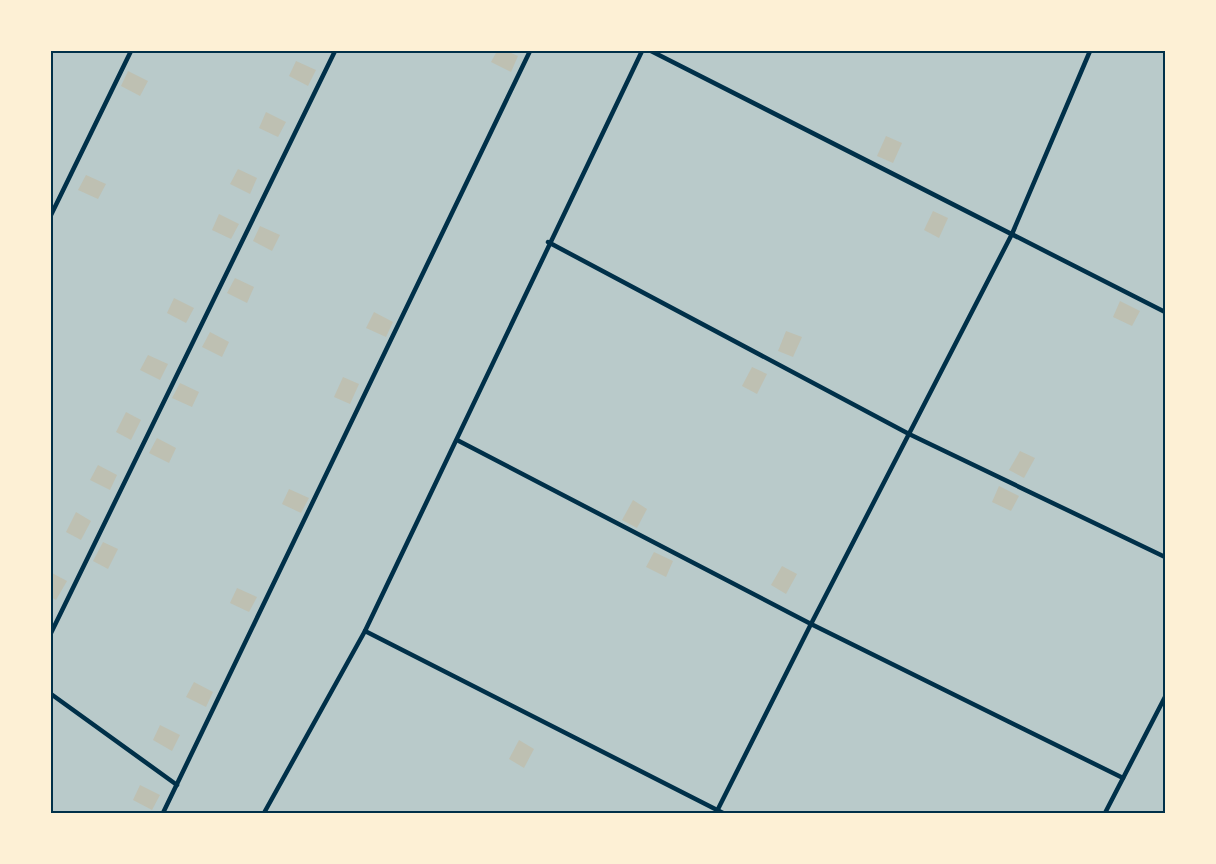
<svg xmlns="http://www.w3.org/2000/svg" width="1216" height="864" viewBox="0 0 1216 864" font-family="'Fira Sans',sans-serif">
	<rect width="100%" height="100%" fill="#fdf0d5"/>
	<rect fill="#b9caca" x="51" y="51" width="1114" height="762"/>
	<g fill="#bec0b2">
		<path d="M497 51H507L518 56 511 72 491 62Z"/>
		<path d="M296 61 316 70 308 86 289 76Z"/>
		<path d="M128 71 148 81 140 96 121 86Z"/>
		<path d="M266 112 286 122 278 137 259 128Z"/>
		<path d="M886 136 902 143 893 163 877 156Z"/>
		<path d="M238 169 257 178 250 194 230 184Z"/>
		<path d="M86 175 106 184 98 199 78 190Z"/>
		<path d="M933 211 948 218 939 238 924 230Z"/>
		<path d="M219 214 239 224 231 239 212 230Z"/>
		<path d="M260 226 280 235 272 251 253 241Z"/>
		<path d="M235 278 254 287 247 303 227 293Z"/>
		<path d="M174 298 194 308 186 323 167 313Z"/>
		<path d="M1120 301 1140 311 1132 326 1113 317Z"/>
		<path d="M374 312 393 322 386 337 366 328Z"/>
		<path d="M786 331 802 337 793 357 778 351Z"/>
		<path d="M210 332 229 342 222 357 202 347Z"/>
		<path d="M148 355 168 364 160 380 140 370Z"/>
		<path d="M752 367 767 374 757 394 742 386Z"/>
		<path d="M343 377 359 384 350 404 334 397Z"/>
		<path d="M180 383 199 392 192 407 172 398Z"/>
		<path d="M126 412 141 420 131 440 116 432Z"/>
		<path d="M157 438 176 448 169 463 149 453Z"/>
		<path d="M1020 451 1035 458 1024 478 1009 470Z"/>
		<path d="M98 465 117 475 110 490 90 480Z"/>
		<path d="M999 486 1019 496 1011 511 992 502Z"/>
		<path d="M289 489 309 498 301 513 282 504Z"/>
		<path d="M633 500 647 509 637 528 622 520Z"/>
		<path d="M76 512 91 521 81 540 66 532Z"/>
		<path d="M103 542 118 549 108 569 93 561Z"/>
		<path d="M654 552 673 561 666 577 646 567Z"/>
		<path d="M782 566 797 574 786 594 771 585Z"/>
		<path d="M52 573 67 581 56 600 51 597Z"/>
		<path d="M237 588 257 597 249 612 230 603Z"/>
		<path d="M194 682 213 692 206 707 186 697Z"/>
		<path d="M160 725 180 735 172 751 153 740Z"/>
		<path d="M519 740 534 749 524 768 509 759Z"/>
		<path d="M140 785 160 795 152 810 133 800Z"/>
	</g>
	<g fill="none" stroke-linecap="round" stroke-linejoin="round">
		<g stroke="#003049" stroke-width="4.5">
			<path d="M651 51 1165 312"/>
			<path d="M51 215 131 51"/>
			<path d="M548 242 909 434 1165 557"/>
			<path d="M457 440 811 624 1123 778"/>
			<path d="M365 631 723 813"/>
			<path d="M51 633 335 51"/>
			<path d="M51 694 177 785"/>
			<path d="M163 813 530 51"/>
			<path d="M264 813 365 631 642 51"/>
			<path d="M716 813 811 624 1012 234 1090 51"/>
			<path d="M1105 813 1165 697"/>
		</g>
	</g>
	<rect width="1216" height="864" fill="none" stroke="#fdf0d5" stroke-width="105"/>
	<rect x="52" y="52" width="1112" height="760" fill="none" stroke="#003049" stroke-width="2"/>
</svg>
